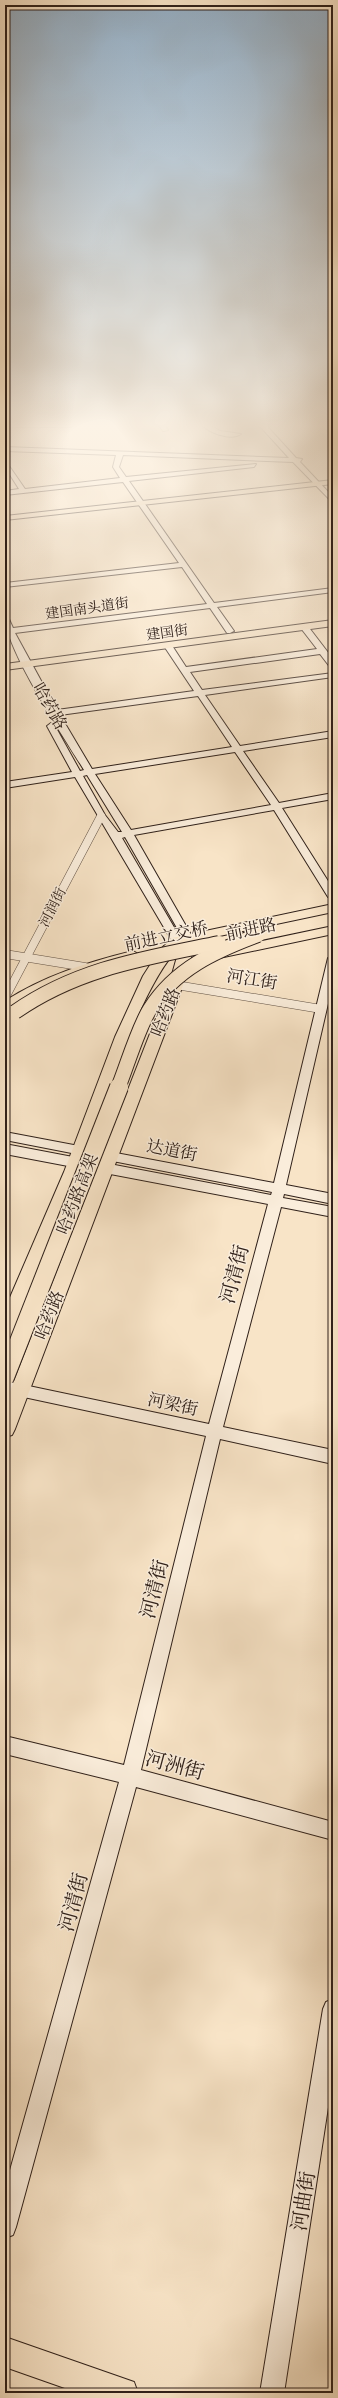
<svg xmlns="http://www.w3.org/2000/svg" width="338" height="2398" viewBox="0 0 338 2398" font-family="Cardo,'Noto Serif SC',serif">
	<rect width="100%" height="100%" fill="#f8e4c7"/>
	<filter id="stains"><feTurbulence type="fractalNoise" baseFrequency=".005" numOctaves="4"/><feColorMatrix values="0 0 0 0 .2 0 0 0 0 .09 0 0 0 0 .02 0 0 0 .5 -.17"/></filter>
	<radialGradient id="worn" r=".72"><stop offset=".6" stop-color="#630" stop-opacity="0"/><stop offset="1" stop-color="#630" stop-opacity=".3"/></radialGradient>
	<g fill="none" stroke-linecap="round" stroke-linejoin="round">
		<defs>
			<g id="street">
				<path d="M5 954 85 967"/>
				<path d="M176 985 321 1009"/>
				<path d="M5 998 101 816"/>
			</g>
			<g id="secondary">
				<path d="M5 424H74V425L71 427H5Z"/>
				<path d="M158 424H164L168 430 163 431Z"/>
				<path d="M201 424H208L220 431 241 434C231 441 209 433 201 424Z"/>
				<path d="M258 424H265L296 458 302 459 300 462 333 497V503L293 462 123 455 119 467 126 477 256 464 254 467 129 481 214 603 333 588V592L217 607 234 631 230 633H227L210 608 15 633 57 710 194 691 164 646 168 644H171L186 667 317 649 300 627 304 625H307L333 659V667H330L320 654 190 672 202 690 333 673V677L205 695 240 746 333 731V737L243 751 279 803 333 793V799L282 808 333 889V900L328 897 274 810 134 835 194 940 193 942H185L125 837 122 838 182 941 177 944 172 941 75 777 5 788V782L72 772 47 726 51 723 55 726 80 771 84 770C65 739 5 648 5 617H8L13 628 207 604 182 567 5 587V583L179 563 123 482 5 495V491L19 489 5 467V460L25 489 120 478 113 467 116 455 5 451V447L289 458ZM198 696 232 747 92 769 60 715ZM235 752 271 805 131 830 95 774ZM87 775 122 832H118L105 815 83 776Z"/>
				<path d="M333 955V982L286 1185 333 1194V1204L284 1194 283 1198 333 1207V1217L281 1207 223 1427 333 1450V1464L220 1439 141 1770 333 1822V1840L136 1787 16 2227 13 2235 5 2238V2188L119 1782 5 1754V1736L124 1765 206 1436 5 1393V1381L209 1424 268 1204 5 1154V1144L271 1195 272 1192 5 1140V1132L274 1183 328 958Z"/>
				<path d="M333 1999V2075L284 2393H260L323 2009 326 2002Z"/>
			</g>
			<g id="primary">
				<path d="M333 480V484L5 520V516Z"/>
				<path d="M333 620V626L5 670V664Z"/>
			</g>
			<g id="highway">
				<path d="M333 904V912L196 941 183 985 15 1429 12 1435 5 1437V1404L169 985 180 946C138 990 112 1090 89 1149 66 1210 39 1270 14 1331L12 1336 5 1339V1309L64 1172 115 1037 143 976 159 951 172 938Z"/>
				<path d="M333 926V934L219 958 212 954 219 950Z"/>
				<path d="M133 951 140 955 138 958 71 978 5 1013V1001C44 976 88 962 133 951Z"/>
				<path d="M5 2337 134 2382 138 2393H79L5 2367Z"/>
			</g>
		</defs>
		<use href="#street" stroke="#625245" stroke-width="9"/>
		<use href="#secondary" stroke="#30211a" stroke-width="2"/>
		<use href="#primary" stroke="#30211a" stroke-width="2"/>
		<use href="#highway" stroke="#30211a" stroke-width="2"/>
		<use href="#street" stroke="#faeddb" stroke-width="8"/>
		<use href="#secondary" fill="#faeddb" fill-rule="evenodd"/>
		<use href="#primary" fill="#f8e4c7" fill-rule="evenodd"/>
		<use href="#highway" fill="#f8e4c7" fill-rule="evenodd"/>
		<defs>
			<g id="highway-bridge-far1">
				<path d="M15 1012C78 968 146 958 219 943"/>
				<path d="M118 1088C127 1066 138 1028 150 1009 175 969 215 951 258 935"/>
			</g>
			<path id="highway-bridge" d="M5 1377 119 1087"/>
		</defs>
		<use href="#highway-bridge-far1" stroke="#30211a" stroke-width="16" stroke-linecap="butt"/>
		<use href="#highway-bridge" stroke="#30211a" stroke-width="20" stroke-linecap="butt"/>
		<use href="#highway-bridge-far1" stroke="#f8e4c7" stroke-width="14"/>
		<use href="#highway-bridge" stroke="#f8e4c7" stroke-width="18"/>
	</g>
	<linearGradient id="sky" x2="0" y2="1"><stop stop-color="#93adc3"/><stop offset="0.56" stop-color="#fcf3e6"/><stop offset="1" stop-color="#fcf3e6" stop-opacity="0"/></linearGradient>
	<rect width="338" height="760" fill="url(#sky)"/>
	<g text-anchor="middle" stroke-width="3" stroke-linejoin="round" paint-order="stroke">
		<g font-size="14" fill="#30211a" stroke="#faeddb">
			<text transform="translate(87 608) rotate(-8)" y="5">建国南头道街</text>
			<text transform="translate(167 632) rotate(-8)" y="5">建国街</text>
			<text transform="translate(52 907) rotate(-63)" y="5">河润街</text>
		</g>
		<g font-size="17" fill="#30211a" stroke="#faeddb">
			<text transform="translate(50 706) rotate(60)" y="6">哈药路</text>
			<text transform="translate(251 929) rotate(-12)" y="6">前进路</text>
			<text transform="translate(166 936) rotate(-12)" y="6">前进立交桥</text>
			<text transform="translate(252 979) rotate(9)" y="6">河江街</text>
			<text transform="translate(165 1012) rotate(-69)" y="6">哈药路</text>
			<text transform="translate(172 1150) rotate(11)" y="6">达道街</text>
			<text transform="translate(77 1194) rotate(-69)" y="6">哈药路高架</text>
			<text transform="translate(49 1315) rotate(-69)" y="6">哈药路</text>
			<text transform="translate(173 1404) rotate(12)" y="6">河梁街</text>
		</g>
		<g font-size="20" fill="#30211a" stroke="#faeddb">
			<text transform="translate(234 1274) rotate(-75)" y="7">河清街</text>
			<text transform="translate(154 1589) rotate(-76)" y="7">河清街</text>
			<text transform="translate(175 1765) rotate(15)" y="7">河洲街</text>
			<text transform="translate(73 1902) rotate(-75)" y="7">河清街</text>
			<text transform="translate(303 2201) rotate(-81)" y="7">河曲街</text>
		</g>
	</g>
	<rect width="338" height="2398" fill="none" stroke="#f8e4c7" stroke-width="20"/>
	<rect x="6" y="6" width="326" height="2386" fill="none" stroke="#30211a" stroke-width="2"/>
	<rect x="10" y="10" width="318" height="2378" fill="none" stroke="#30211a"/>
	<rect width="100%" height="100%" filter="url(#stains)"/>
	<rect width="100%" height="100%" fill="url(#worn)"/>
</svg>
